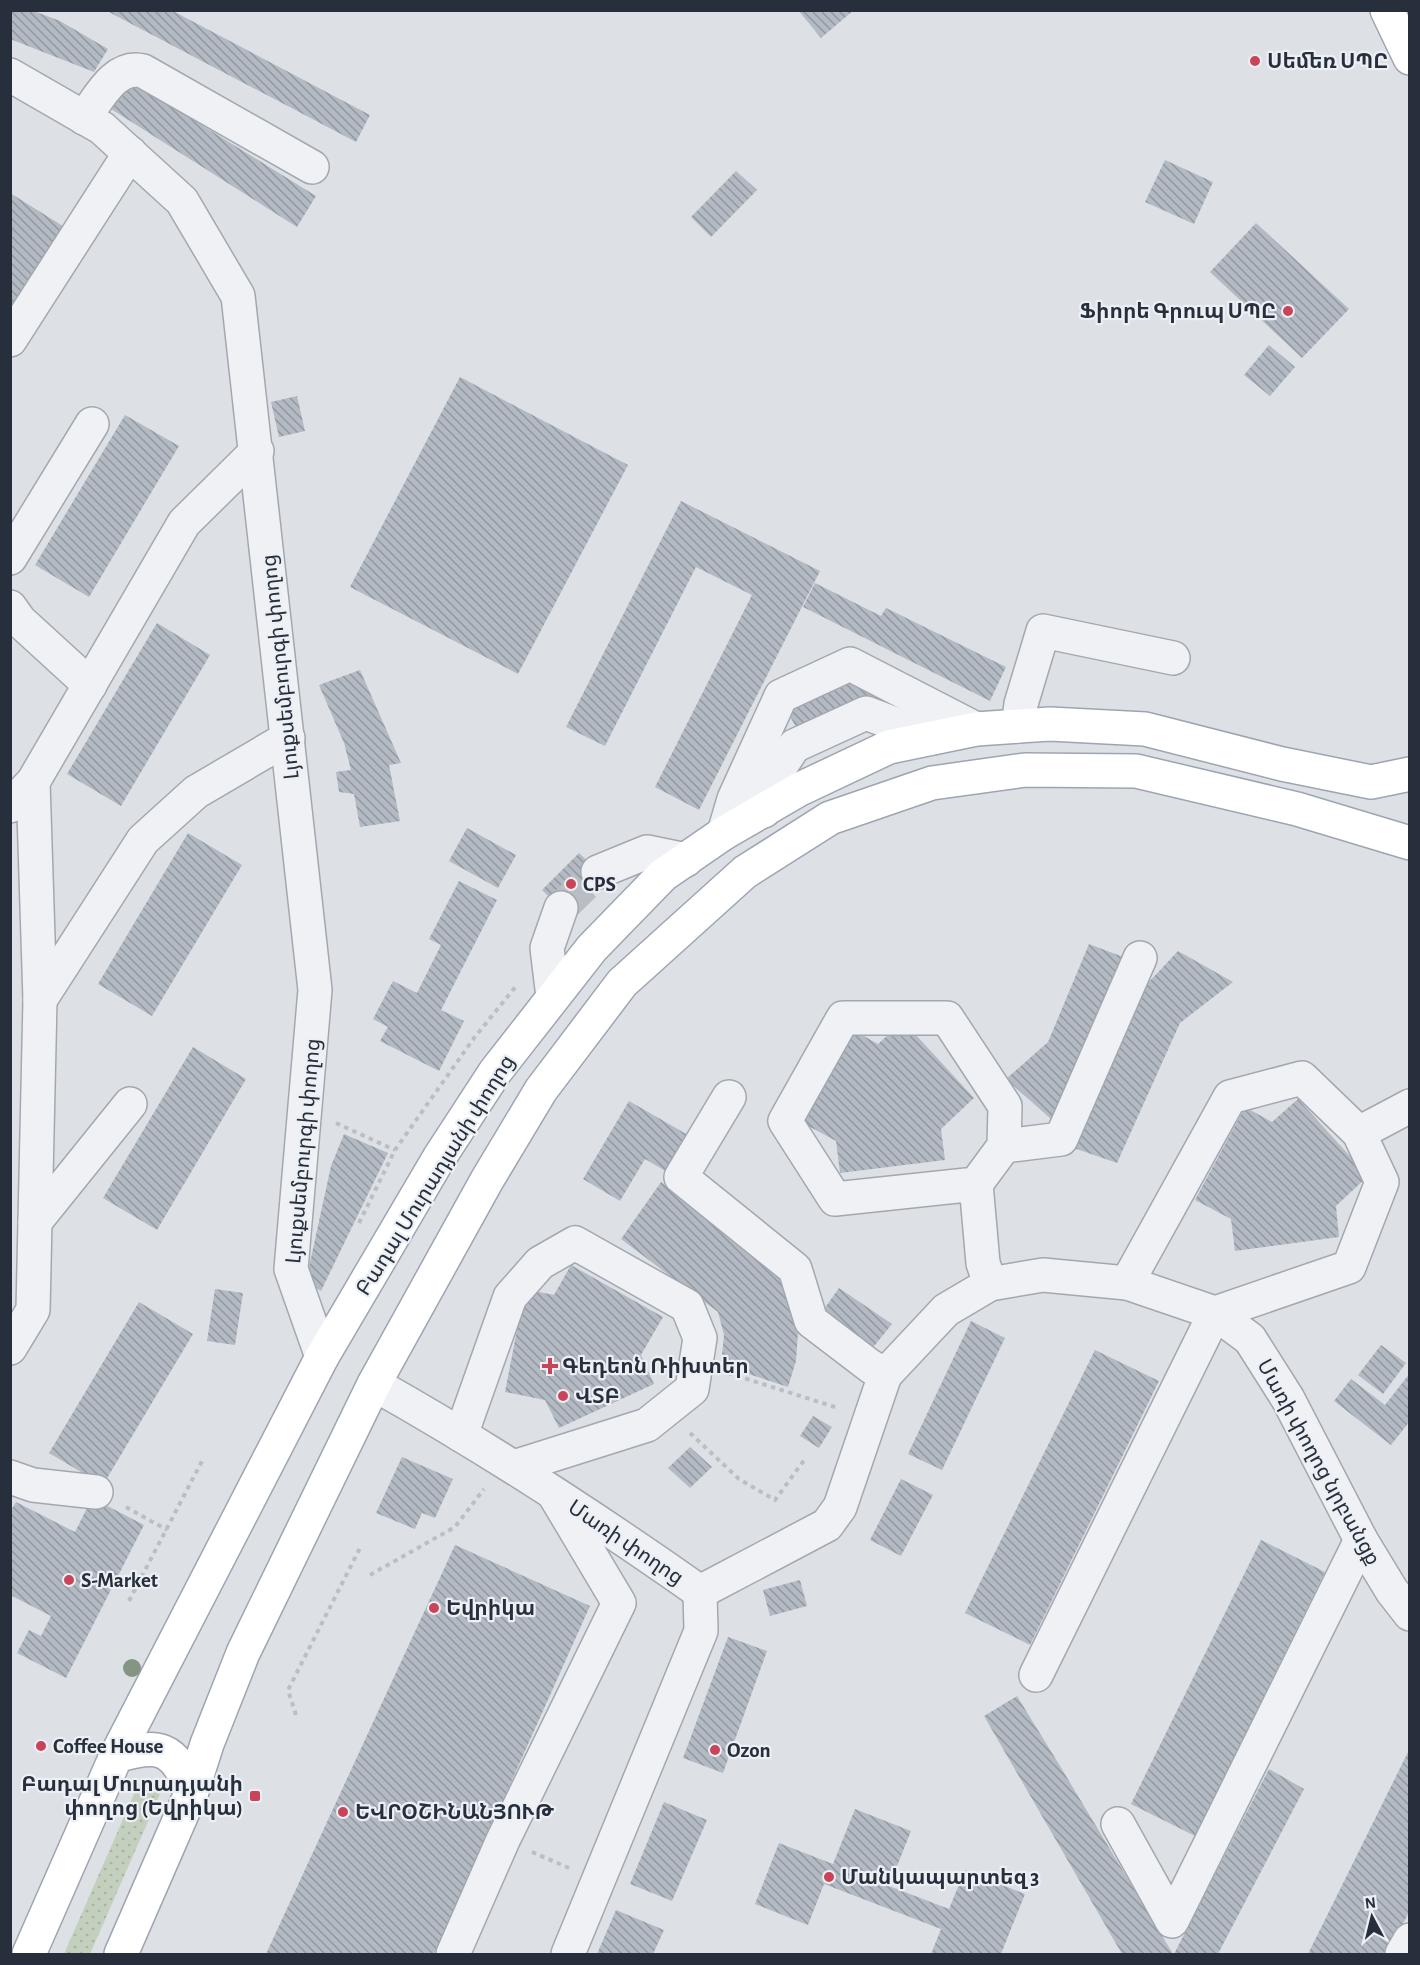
<svg xmlns="http://www.w3.org/2000/svg" width="1420" height="1965" viewBox="0 0 1420 1965" font-family="'Alegreya Sans','Noto Sans Armenian',sans-serif">
	<defs>
		<pattern id="grass-dots" width="8" height="8" patternUnits="userSpaceOnUse" patternTransform="scale(1.5)"><rect width="8" height="8" fill="#c3d0be"/><path d="M2 2h.1M6 6h.1" fill="none" stroke="#a8b3a4" stroke-width="1.8" stroke-linecap="round"/></pattern>
		<pattern id="building-back-hatch" width="6" height="6" patternUnits="userSpaceOnUse" patternTransform="scale(1.5)"><rect width="6" height="6" fill="#b4bac3"/><path d="M-1 5l2 2M0 0l6 6M5-1l2 2" fill="none" stroke="#9298a0"/></pattern>
	</defs>
	<rect width="100%" height="100%" fill="#dde1e6"/>
	<path fill="url(#grass-dots)" d="M138 1785 160 1794 90 1954H64Z"/>
	<g fill="url(#building-back-hatch)">
		<path d="M10 10H31L60 21 108 49 94 72 10 39Z"/>
		<path d="M105 10H171L370 115 356 142Z"/>
		<path d="M798 10H854L821 38Z"/>
		<path d="M127 79 316 196 297 227 108 107Z"/>
		<path d="M1165 160 1213 182 1194 224 1145 202Z"/>
		<path d="M736 171 757 190 711 237 691 217Z"/>
		<path d="M10 193 66 228 10 316Z"/>
		<path d="M1256 223 1349 309 1302 358 1210 272Z"/>
		<path d="M1269 345 1295 367 1270 396 1244 375Z"/>
		<path d="M460 377 628 465 518 674 350 587Z"/>
		<path d="M297 396 305 431 279 437 271 402Z"/>
		<path d="M125 415 179 446 89 597 35 565Z"/>
		<path d="M681 501 820 571 699 810 655 787 752 595 696 567 605 746 566 727Z"/>
		<path d="M815 583 881 616 886 608 1006 667 990 701 803 607Z"/>
		<path d="M157 623 210 655 121 806 67 774Z"/>
		<path d="M360 670 401 763 389 765 400 821 360 827 354 794 339 792 336 772 351 770 344 743 319 685Z"/>
		<path d="M863 671 878 698 804 741 788 713Z"/>
		<path d="M467 828 516 855 498 888 449 861Z"/>
		<path d="M188 833 242 865 152 1016 98 984Z"/>
		<path d="M579 853 601 874 565 912 542 890Z"/>
		<path d="M459 881 497 900 441 1010 464 1021 439 1071 380 1041 388 1027 373 1019 393 981 417 993 441 945 429 939Z"/>
		<path d="M1089 944 1126 958 1051 1119 1006 1079 1048 1042Z"/>
		<path d="M1178 951 1233 982 1180 1023 1117 1163 1068 1146 1132 1000Z"/>
		<path d="M903 1021 974 1098 941 1129 945 1160 840 1173 836 1141 801 1122 851 1029 878 1044Z"/>
		<path d="M193 1047 246 1079 157 1230 103 1198Z"/>
		<path d="M1298 1099 1368 1176 1336 1206 1339 1237 1235 1251 1231 1219 1195 1200 1245 1107 1272 1122Z"/>
		<path d="M629 1101 688 1135 667 1172 645 1159 620 1201 583 1179Z"/>
		<path d="M344 1134 388 1153 321 1291 306 1281 331 1166Z"/>
		<path d="M661 1182 762 1257 787 1285 794 1302 798 1332 796 1361 788 1387 721 1365 724 1335 718 1312 621 1239Z"/>
		<path d="M571 1265 663 1317 641 1355 654 1384 559 1428 545 1400 505 1392 525 1289 554 1295Z"/>
		<path d="M839 1288 892 1324 871 1350 819 1316Z"/>
		<path d="M215 1289 243 1293 235 1345 207 1341Z"/>
		<path d="M139 1302 193 1334 103 1485 49 1453Z"/>
		<path d="M971 1321 1005 1338 942 1470 908 1454Z"/>
		<path d="M1381 1345 1406 1363 1383 1394 1358 1375Z"/>
		<path d="M1095 1350 1159 1381 1030 1645 965 1613Z"/>
		<path d="M1410 1373V1421L1391 1445 1334 1401 1351 1379 1385 1405Z"/>
		<path d="M813 1416 832 1427 819 1448 800 1436Z"/>
		<path d="M690 1447 712 1467 690 1488 668 1468Z"/>
		<path d="M402 1457 453 1479 435 1518 422 1513 415 1529 376 1513Z"/>
		<path d="M901 1479 933 1495 901 1556 870 1540Z"/>
		<path d="M92 1498 144 1525 66 1678 17 1653 29 1630 41 1636 51 1616 10 1595V1512L16 1502 75 1532Z"/>
		<path d="M1261 1540 1325 1572 1195 1836 1131 1804Z"/>
		<path d="M455 1545 590 1606 434 1954H266Z"/>
		<path d="M800 1580 807 1606 770 1616 763 1590Z"/>
		<path d="M728 1637 767 1651 723 1773 683 1758Z"/>
		<path d="M1017 1696 1060 1766 1173 1954H1122L984 1716Z"/>
		<path d="M1410 1748V1910L1388 1954H1308Z"/>
		<path d="M1269 1769 1304 1789 1218 1954H1174Z"/>
		<path d="M664 1802 707 1820 672 1901 630 1884Z"/>
		<path d="M855 1809 911 1831 889 1886 949 1909 965 1870 1025 1894 1001 1954H931L941 1929 824 1884 808 1925 755 1904 779 1843 833 1864Z"/>
		<path d="M616 1910 664 1930 653 1954H597Z"/>
	</g>
	<g fill="none" stroke-linecap="round" stroke-linejoin="round">
		<path stroke="#b9bdc4" stroke-width="33" stroke-dasharray="33 16" stroke-linecap="butt" d="M561 908 598 872"/>
		<defs>
			<g id="minor">
				<path d="M10 75 102 128 182 201 238 296 315 990 291 1269 322 1357"/>
				<path d="M84 118C99 98 115 64 143 71L312 167"/>
				<path d="M10 340 130 153"/>
				<path d="M10 558 92 424"/>
				<path d="M10 607 20 621 90 685"/>
				<path d="M1018 726 1021 704 1043 631 1173 658"/>
				<path d="M10 806 33 782 184 523 257 451"/>
				<path d="M764 811 771 781 794 746 866 713 932 738"/>
				<path d="M724 833 734 799 781 696 850 664 976 729"/>
				<path d="M598 872 647 852 686 860"/>
				<path d="M553 997 547 948 561 908"/>
				<path d="M40 1000 143 840 196 792 288 738"/>
				<path d="M729 1097 681 1177 795 1269 811 1321 870 1366 885 1375"/>
				<path d="M1004 1146 1061 1139 1140 958"/>
				<path d="M976 1184 835 1199 785 1121 843 1018H947L1005 1106 1004 1146 976 1184 983 1263 990 1284"/>
				<path d="M35 1222 130 1104"/>
				<path d="M1127 1283 1230 1097 1302 1078 1359 1133 1410 1106"/>
				<path d="M10 1348 33 1310 40 1000 33 782"/>
				<path d="M374 1384C486 1447 595 1518 700 1592"/>
				<path d="M461 1435 510 1297 540 1263 575 1243 687 1306 700 1338 692 1389 647 1425 514 1467"/>
				<path d="M10 1477 33 1485 96 1492"/>
				<path d="M700 1592 827 1525 840 1507 885 1375 946 1310 990 1284 1043 1275 1127 1283 1215 1313 1250 1339 1288 1399 1361 1540 1392 1591 1410 1614"/>
				<path d="M1036 1675 1215 1313 1349 1267 1382 1182 1359 1133"/>
				<path d="M1118 1824 1172 1921 1361 1540"/>
				<path d="M453 1954 503 1840 619 1603 554 1494"/>
				<path d="M568 1954 701 1631 700 1592"/>
				<path d="M1402 1954 1410 1940"/>
			</g>
			<g id="major">
				<path d="M1387 10 1410 58"/>
				<path d="M116 1756C160 1743 174 1747 192 1791"/>
				<path d="M29 1954 116 1756 322 1357 439 1158 495 1072 592 948 663 875 724 833 800 789 889 747 976 729 1050 724 1145 729 1282 764 1371 782 1410 774"/>
				<path d="M121 1954 192 1791 207 1744 243 1653 374 1384 487 1180 541 1090 622 983 745 872 830 818 932 783 1025 770 1136 771 1297 809 1410 843"/>
			</g>
		</defs>
		<use href="#minor" stroke="#a3a8b0" stroke-width="36"/>
		<use href="#major" stroke="#9da5b2" stroke-width="36"/>
		<g stroke="#bbbfc5" stroke-width="4" stroke-dasharray="4.5 4.5" stroke-linecap="butt">
			<path d="M336 1123 395 1150"/>
			<path d="M359 1223 395 1150 474 1038 517 985"/>
			<path d="M728 1373 838 1408"/>
			<path d="M690 1433 739 1479 775 1500 805 1459"/>
			<path d="M126 1507 167 1530"/>
			<path d="M370 1575 455 1527 484 1489"/>
			<path d="M129 1601 202 1461"/>
			<path d="M296 1715 288 1690 360 1548"/>
			<path d="M532 1852 569 1868"/>
		</g>
		<use href="#minor" stroke="#eff1f5" stroke-width="33"/>
		<use href="#major" stroke="#fff" stroke-width="33"/>
	</g>
	<circle fill="#849585" cx="132" cy="1668" r="9"/>
	<g fill="#c94458" stroke="#eceff4" stroke-width="2">
		<circle cx="1255" cy="61" r="6"/>
		<circle cx="1288" cy="311" r="6"/>
		<circle cx="571" cy="884" r="6"/>
		<path d="M547 1357h6v6h6v6h-6v6h-6v-6h-6v-6h6z"/>
		<circle cx="563" cy="1396" r="6"/>
		<circle cx="69" cy="1580" r="6"/>
		<circle cx="434" cy="1608" r="6"/>
		<circle cx="41" cy="1746" r="6"/>
		<circle cx="715" cy="1750" r="6"/>
		<rect x="249" y="1790" width="12" height="12" rx="3"/>
		<circle cx="343" cy="1812" r="6"/>
		<circle cx="829" cy="1877" r="6"/>
	</g>
	<g text-anchor="middle" stroke-width="4.5" stroke-linejoin="round" paint-order="stroke">
		<g font-size="21" font-weight="bold" fill="#272f3c" stroke="#eceff4" text-anchor="start">
			<text x="1267" y="68">Սեմեռ ՍՊԸ</text>
			<text x="1276" y="318" text-anchor="end">Ֆիորե Գրուպ ՍՊԸ</text>
			<text x="583" y="891">CPS</text>
			<text x="562" y="1373">Գեդեոն Ռիխտեր</text>
			<text x="575" y="1403">ՎՏԲ</text>
			<text x="81" y="1587">S-Market</text>
			<text x="446" y="1615">Եվրիկա</text>
			<text x="53" y="1753">Coffee House</text>
			<text x="727" y="1757">Ozon</text>
			<text x="243" y="1791" text-anchor="end">Բադալ Մուրադյանի<tspan x="243" dy="24">փողոց (Եվրիկա)</tspan></text>
			<text x="355" y="1819">ԵՎՐՕՇԻՆԱՆՅՈՒԹ</text>
			<text x="841" y="1884">Մանկապարտեզ 3</text>
		</g>
		<g font-size="21" fill="#272f3c" stroke="#eceff4">
			<text transform="translate(280 667) rotate(-96)" y="7">Լյուքսեմբուրգի փողոց</text>
			<text transform="translate(303 1151) rotate(-85)" y="7">Լյուքսեմբուրգի փողոց</text>
			<text transform="translate(435 1175) rotate(-58)" y="7">Բադալ Մուրադյանի փողոց</text>
			<text transform="translate(1319 1462) rotate(61)" y="7">Մառի փողոց նրբանցք</text>
			<text transform="translate(626 1542) rotate(34)" y="7">Մառի փողոց</text>
		</g>
	</g>
	<rect width="1420" height="1965" fill="none" stroke="#272f3c" stroke-width="24"/>
	<g transform="translate(1372 1917) rotate(353)" stroke="#eceff4" stroke-width="4.5" paint-order="stroke">
	<path d="M0-4.5L10 22L0 15L-10 22Z" fill="#272f3c"/>
	<text y="-9" font-size="16" font-weight="bold" text-anchor="middle" fill="#272f3c">N</text>
	</g>
</svg>
